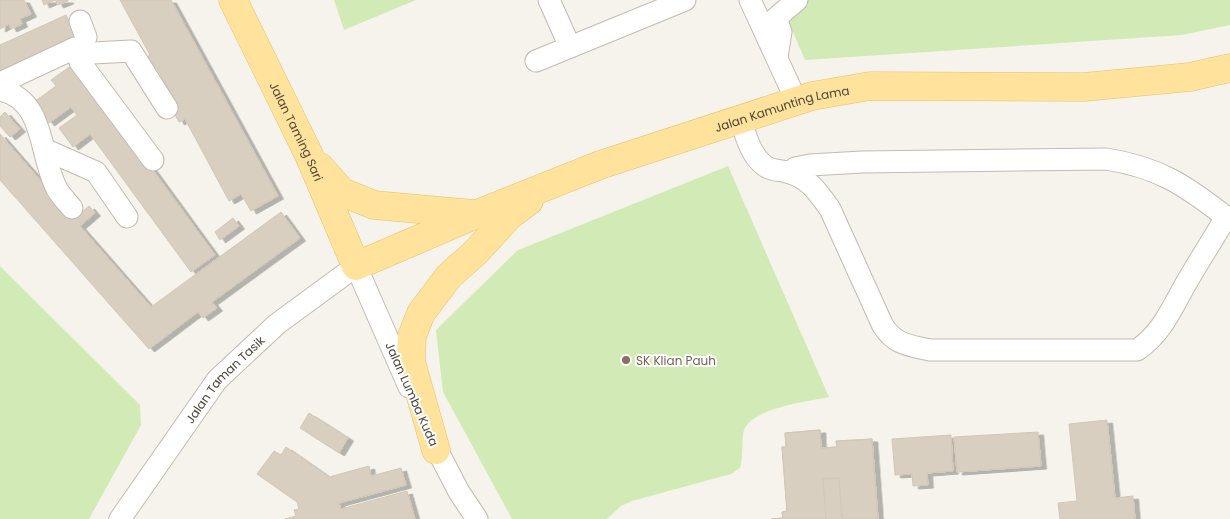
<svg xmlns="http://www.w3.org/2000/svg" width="1230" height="519" viewBox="0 0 1230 519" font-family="Poppins,sans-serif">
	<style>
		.green { fill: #d2eab5 }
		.building { fill: #d8cfc1; stroke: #d3c7b4; filter: url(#shadow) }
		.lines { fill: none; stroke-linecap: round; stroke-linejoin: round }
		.minor-casing { stroke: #c2bbae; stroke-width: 23 }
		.major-casing { stroke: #e6c16a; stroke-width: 29 }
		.minor { stroke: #fff; stroke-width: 21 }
		.major { stroke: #ffe39c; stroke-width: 28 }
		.education-dot { fill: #8d6e63; stroke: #fff; stroke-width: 2 }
		.labels { text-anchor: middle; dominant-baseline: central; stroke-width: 4; stroke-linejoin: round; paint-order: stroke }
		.street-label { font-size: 12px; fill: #4b4439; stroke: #fff }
		.education-label { font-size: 12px; fill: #785e54; stroke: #fff; text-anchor: start }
	</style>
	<defs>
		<filter id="shadow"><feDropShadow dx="5.5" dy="3" stdDeviation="0" flood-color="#0004"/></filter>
	</defs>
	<rect width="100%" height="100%" fill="#f6f3ec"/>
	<path class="green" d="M334 0H416L344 30Z
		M779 0H1230V25L1182 35 805 60Z
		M728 166 829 397C807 402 754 407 744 430 741 438 744 456 740 468L731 474 632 501 621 506 607 519H512L443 392 436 330 518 250Z
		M0 266 140 405 141 425 89 519H0Z"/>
	<path class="building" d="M0 0H24L31 14 20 19 22 24 11 29 9 24 0 29Z
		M42 0H55L44 5Z
		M55 0H68V1L58 5Z
		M120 0H171L278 196 251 211 241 194 229 201 185 119 179 122 164 95 170 92 156 67 153 68 147 57 150 55Z
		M66 15 76 36 0 71V45Z
		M75 63 215 255 191 272 90 134 73 147 59 128 77 115 71 107 49 123 34 102 56 86 51 80Z
		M5 112 20 129 10 137 0 126V117Z
		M0 134 74 219 89 206 95 213 80 226 151 307 281 212 300 238 212 302 217 308 203 318 198 312 149 349 0 180Z
		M233 218 239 226 220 240 215 232Z
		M309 413 348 438 339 453 300 428Z
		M1107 420 1115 498 1133 496 1135 519H1060L1058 503 1077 501 1069 424Z
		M820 430 821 448 837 447 836 441 872 439 878 519H842L839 478 823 479 826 519H771L783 518 782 512 787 511 782 447H786L785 433Z
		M820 430 821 448 837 447 836 441 872 439 878 519H771L783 518 782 512 787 511 782 447H786L785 433Z
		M1038 432 1041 466 957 472 954 437Z
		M951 435 953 471 927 473 928 485 913 486 912 474 895 475 892 439Z
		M286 447 329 477 369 466 371 476 401 468 406 485 339 503 341 509 407 491 415 519H285L296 516 294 510 299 509 297 502 257 474 274 451 281 455Z"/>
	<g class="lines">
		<g class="minor-casing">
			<g id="minor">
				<path d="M549 0 570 47"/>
				<path d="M750 0 796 100"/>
				<path d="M80 21 86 37 82 50 80 62 153 160"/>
				<path d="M777 57 781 32 776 18 797 0"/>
				<path d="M536 61 685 0"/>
				<path d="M0 83 75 48 93 53 131 51 167 108"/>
				<path d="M0 90C46 99 39 157 57 189 61 196 67 202 72 208"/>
				<path d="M740 119C746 135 750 155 765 166 772 171 779 170 787 172 808 177 818 192 830 209L883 326C896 345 908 345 930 350H1137C1163 333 1173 305 1188 280 1200 259 1214 238 1226 217L1230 219"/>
				<path d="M44 149 96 172 127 217"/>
				<path d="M791 173 795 168 810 165 862 162 1106 159C1158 167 1185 185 1226 217"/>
				<path d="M430 436 459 492 477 519"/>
				<path id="s1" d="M120 519 217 380 277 324 356 266 409 387"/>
			</g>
		</g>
		<g class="major-casing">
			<g id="major">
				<path id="s2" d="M233 0 309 155 356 266 477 214 600 165 812 96 870 86 1084 87 1190 77 1230 68"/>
				<path d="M320 167 342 192 374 205 473 214"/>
				<path d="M436 450 411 362 412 336 421 313 449 276 475 253 510 215 529 201"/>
			</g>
		</g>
		<use href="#minor" class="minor"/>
		<use href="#major" class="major"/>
	</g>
	<circle class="education-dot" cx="626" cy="360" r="5"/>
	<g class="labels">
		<g class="street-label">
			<text stroke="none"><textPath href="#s2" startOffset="748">Jalan Kamunting Lama</textPath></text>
			<text stroke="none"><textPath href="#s2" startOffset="146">Jalan Taming Sari</textPath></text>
			<text stroke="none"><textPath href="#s1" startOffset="175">Jalan Taman Tasik</textPath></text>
			<text transform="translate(412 394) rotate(66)">Jalan Lumba Kuda</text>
		</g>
		<g class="education-label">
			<text x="636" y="360">SK Klian Pauh</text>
		</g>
	</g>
</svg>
